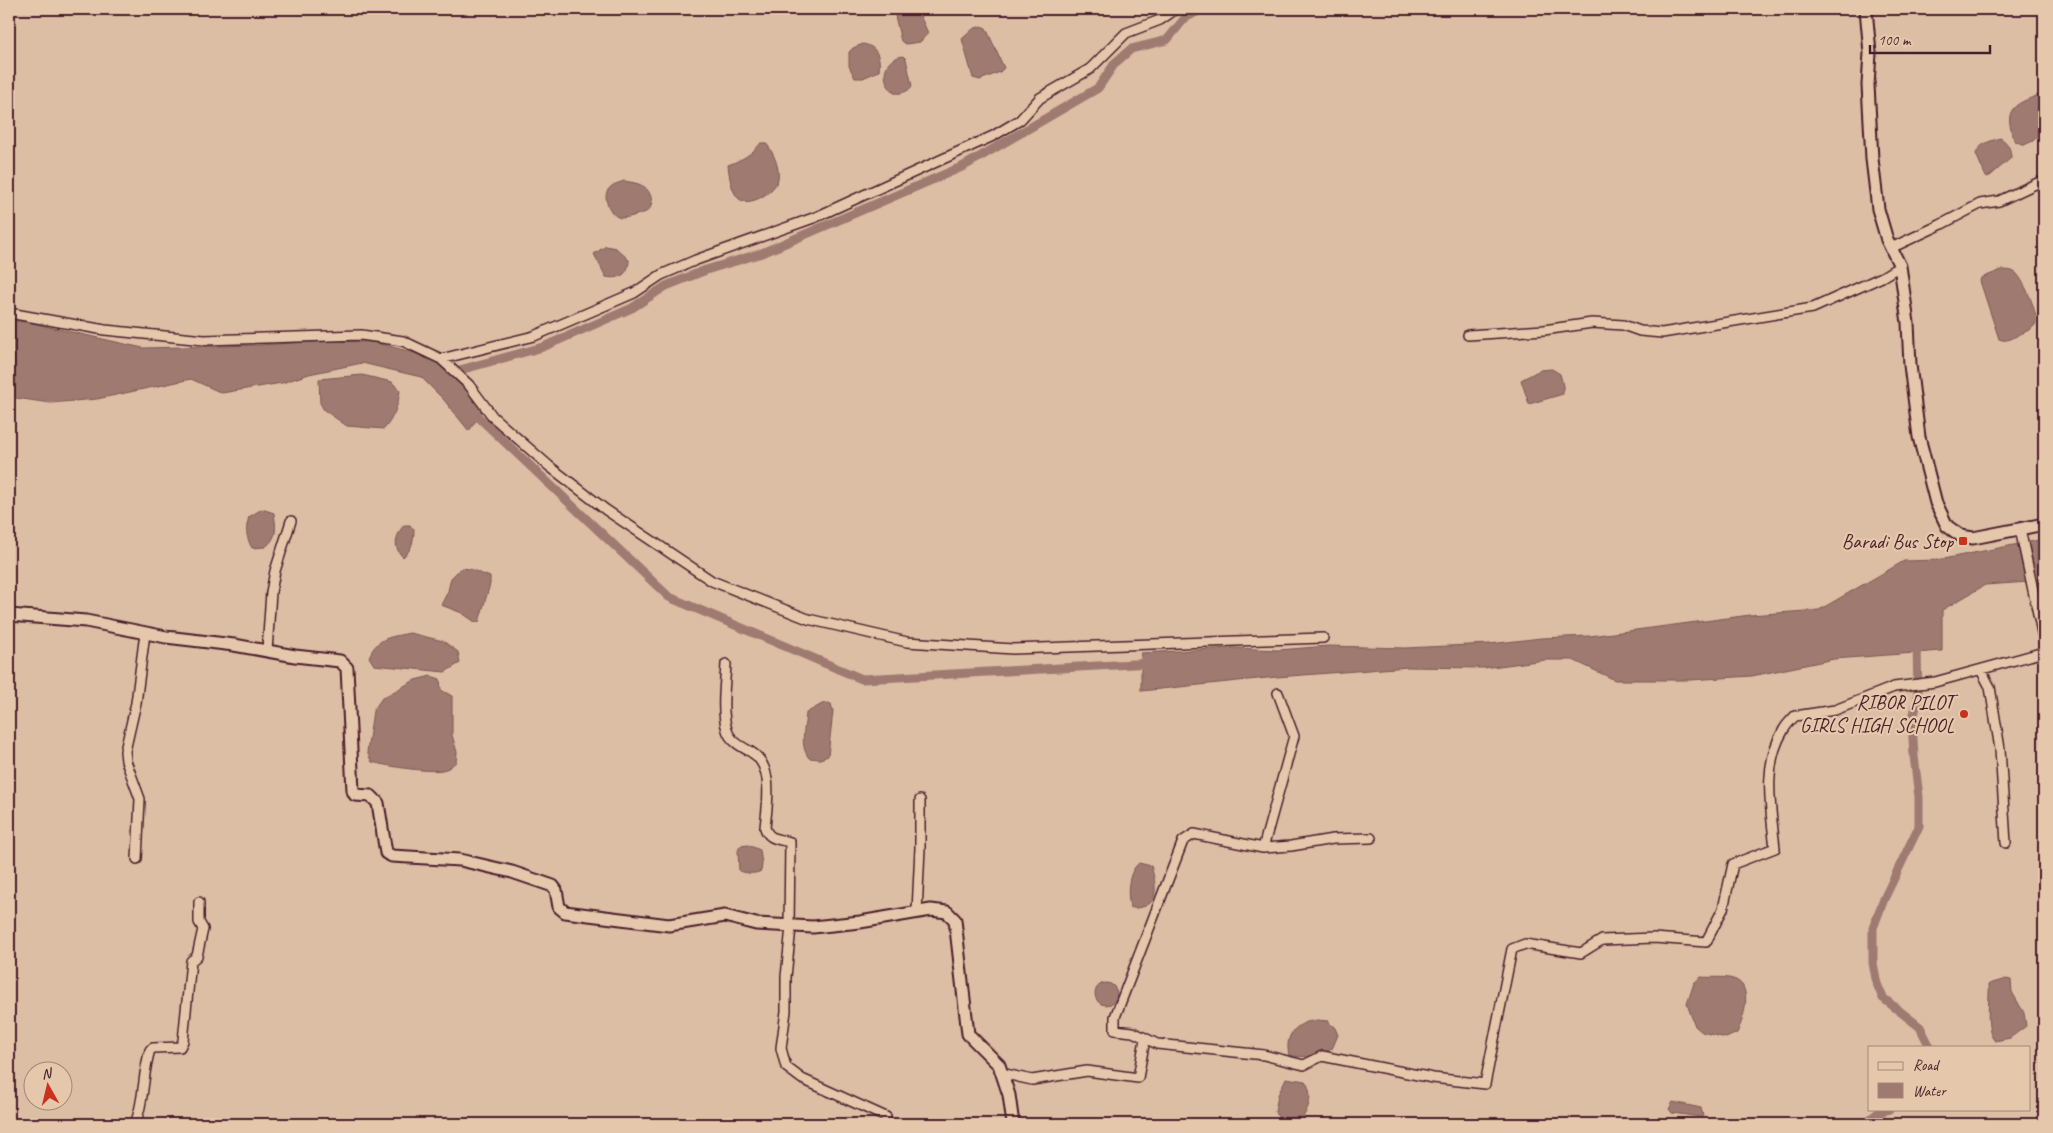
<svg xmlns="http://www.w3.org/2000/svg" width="2053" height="1133" viewBox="0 0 2053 1133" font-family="Caveat,sans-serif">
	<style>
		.water { fill: #9e7a70; stroke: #7c5654 }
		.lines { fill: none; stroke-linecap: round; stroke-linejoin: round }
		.canal { stroke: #9e7a70; stroke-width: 9 }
		.street-casing { stroke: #4a1f2b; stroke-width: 12 }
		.secondary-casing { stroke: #4a1f2b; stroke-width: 15 }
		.street { stroke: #e5c8ac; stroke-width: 9 }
		.secondary { stroke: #e5c8ac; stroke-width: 11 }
		.poi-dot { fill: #c8321e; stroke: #e5c8ac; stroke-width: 2 }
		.labels { text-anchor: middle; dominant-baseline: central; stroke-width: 4.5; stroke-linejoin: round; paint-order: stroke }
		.poi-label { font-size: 20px; fill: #4a1f2b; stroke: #e5c8ac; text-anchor: end }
	</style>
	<rect width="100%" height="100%" fill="#dcbea4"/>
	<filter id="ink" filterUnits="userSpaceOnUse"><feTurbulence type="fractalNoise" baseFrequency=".02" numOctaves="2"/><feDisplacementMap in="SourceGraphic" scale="10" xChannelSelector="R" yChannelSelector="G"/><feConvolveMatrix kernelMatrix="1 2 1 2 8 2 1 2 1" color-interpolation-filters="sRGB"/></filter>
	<g filter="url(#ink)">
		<path class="water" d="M905 9H917L928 33 920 42 906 44 901 41 895 16Z
			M981 26 986 28 1004 68 1000 72 980 80 973 78 962 39 973 29Z
			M863 44C877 46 881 58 879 71L863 78H855L849 66V52L853 48Z
			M903 56 906 59 912 86C908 92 901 94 894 93 880 80 882 59 903 56Z
			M2042 94 2044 95V130L2033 141 2024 145 2015 141C2002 109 2013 104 2042 94Z
			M2000 138C2008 142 2011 149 2011 158L1990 176 1986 177 1976 154C1979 144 1990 141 2000 138Z
			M761 143H766C773 152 780 167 778 179 776 191 749 209 738 198 731 190 729 175 728 165 742 160 752 154 761 143Z
			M624 181C630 182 638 183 643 186 653 192 656 210 643 213 636 215 628 218 621 218 611 217 602 198 608 190 611 185 618 183 624 181Z
			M606 246 616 248 629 260C629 274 620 280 606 277L594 254Z
			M2002 270C2007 270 2013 270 2017 274 2024 281 2040 316 2035 325 2031 330 2023 333 2018 335 2012 339 2006 342 1999 339L1980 281 1981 278Z
			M9 320 27 322 143 348 260 345 324 341 372 342 408 351 440 362 464 382 483 410 469 431 444 400 421 377 362 363 309 374 282 383 222 393 191 379 97 399 50 403 9 397Z
			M1552 369 1560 374 1563 385V394L1529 404 1521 380 1540 370Z
			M362 375 392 382 400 391C398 405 394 418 384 429L347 426 324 410 320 403 319 379Z
			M262 509 274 513C276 527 278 538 265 547L252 548C246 537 245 529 249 517Z
			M404 525H410L414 529C414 540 412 550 403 557 392 547 396 535 404 525Z
			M2044 539V581L1985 585 1942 610V651L1834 659 1752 676 1690 680H1615L1573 660H1545L1484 668 1408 667 1277 677 1141 691V653L1233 648 1278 650 1328 646 1405 648 1490 644 1541 638 1590 636 1750 615 1819 610 1904 561 1938 560Z
			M461 568 470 569 490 577V584L479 622H475L462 613 441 605 448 591 451 578Z
			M410 633 443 641 458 652 460 663 445 672 374 665 369 657C377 637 391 637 410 633Z
			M431 676 440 679 441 690 452 696V735L457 752 456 762C453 764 450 768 446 769 434 774 386 766 372 762L367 752 373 711 382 698 415 680Z
			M828 703 831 704 833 711 828 756 820 759 809 758C799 745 805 729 806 713L822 704Z
			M748 845 760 850 762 865 761 871C753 875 747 873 739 871L738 851 740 846Z
			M1139 863 1151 866C1155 879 1161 903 1142 907 1137 908 1134 909 1130 907 1127 894 1127 873 1139 863Z
			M1701 977C1711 978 1724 976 1733 979 1755 985 1743 1020 1737 1033L1726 1038 1702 1032 1695 1026 1687 1004 1694 983Z
			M2006 979 2011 980 2012 992 2024 1013 2026 1026 2010 1038 1995 1041C1984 1030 1990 1000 1989 984Z
			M1095 994a11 11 0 1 1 22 0a11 11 0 1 1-22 0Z
			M1317 1020 1328 1021 1335 1028 1338 1035 1332 1049C1318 1055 1304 1059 1289 1055 1284 1034 1297 1022 1317 1020Z
			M1286 1078 1305 1081C1313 1092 1310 1106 1303 1117L1279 1118 1275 1112 1278 1095Z
			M1673 1102 1701 1108 1703 1116 1701 1117 1672 1113 1669 1109Z"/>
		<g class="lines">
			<path class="canal" d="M449 373 543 347 632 308 666 286 706 270 762 253 964 166 1098 88 1115 63 1131 49 1167 40 1185 18 1202 9
				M470 409 669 597 862 679 1152 663
				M1917 643 1918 700 1912 721 1914 756 1919 797V826L1884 899 1873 928V963L1877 984 1883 998 1920 1027 1930 1047
				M1864 1124 1878 1113 1889 1109"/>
			<g class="street-casing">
				<path id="street" d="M1891 248 1940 225 1980 204 1999 201 2044 180
					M9 313 105 330 204 340 361 335 403 341 441 359 534 336 634 293 661 275 696 260 816 217 993 136 1020 120 1040 98 1090 69 1126 33 1160 20 1176 9
					M1468 335 1544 330 1592 323 1623 325 1640 331 1662 333 1813 308 1882 277 1900 266
					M441 359 469 385 493 417 549 466 606 510 712 581 808 619 907 642 1013 649 1323 638
					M2020 529 2044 642
					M267 651 271 592 275 571 291 521
					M726 664C725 685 721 710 727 730 730 741 742 747 751 752 775 766 767 805 765 828 769 840 779 839 790 842L789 927
					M1981 670 1990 687 2000 749 2006 843
					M1278 693 1294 736 1263 848 1194 834 1183 841 1115 1017V1030L1133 1032 1157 1044 1264 1055 1304 1065 1322 1056 1433 1078 1485 1084 1512 949 1525 944 1581 953 1602 940 1654 938 1706 942 1723 909 1733 864 1775 848C1771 810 1762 765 1783 731 1786 725 1791 720 1795 716L1835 710 1894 687 1935 682 2044 652
					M1263 848 1291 846 1333 839 1371 838
					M137 859 140 799 126 761 125 751 136 703 145 633
					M917 912 920 848V800
					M791 927 786 977V1011L781 1048 786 1067 802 1079 886 1117V1124
					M1001 1073 1032 1080 1087 1071 1138 1078 1145 1039
					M135 1124C145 1100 142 1075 150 1050L153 1048 180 1047 183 1041 191 961 197 956 203 929 199 922V902"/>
			</g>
			<g class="secondary-casing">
				<path id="secondary" d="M1866 9 1870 53 1868 85 1872 159 1878 209 1887 240 1900 266 1908 323 1910 365 1919 437 1936 503 1947 526 1961 536 1973 538 2044 524
					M9 615 86 621 166 637 234 645 295 656 340 661 347 668 353 791 355 795 371 796 378 803 386 853 392 856 460 860 512 872 553 886 556 890 559 907 565 912 669 925 725 916 756 924 813 927 860 922 931 910 947 912 955 920 968 1034 999 1065 1009 1095 1013 1124"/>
			</g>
			<use href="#street" class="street"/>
			<use href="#secondary" class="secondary"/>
		</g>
	</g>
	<g class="poi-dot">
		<rect x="1958" y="536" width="10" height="10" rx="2.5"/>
		<circle cx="1964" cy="714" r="5"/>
	</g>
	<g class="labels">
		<g class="poi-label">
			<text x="1953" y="541">Baradi Bus Stop</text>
			<text x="1954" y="702">RIBOR PILOT<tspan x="1954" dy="23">GIRLS HIGH SCHOOL</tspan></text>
		</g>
	</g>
	<rect width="2053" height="1133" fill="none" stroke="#e5c8ac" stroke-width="30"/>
	<rect x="15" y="15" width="2023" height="1103" fill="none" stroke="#4a1f2b" stroke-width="2" filter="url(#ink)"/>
	<rect x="1868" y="1046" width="162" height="65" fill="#e5c8ac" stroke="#a78478"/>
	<rect x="1878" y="1062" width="25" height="8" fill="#e5c8ac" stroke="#a78478"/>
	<text x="1913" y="1070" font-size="15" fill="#4a1f2b">Road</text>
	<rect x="1878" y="1083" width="25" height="15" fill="#9e7a70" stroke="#a78478"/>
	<text x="1913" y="1096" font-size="15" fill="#4a1f2b">Water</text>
	<g transform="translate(48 1086) rotate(352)"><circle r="24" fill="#e5c8ac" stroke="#a78478"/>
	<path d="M0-4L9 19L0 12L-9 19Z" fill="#c8321e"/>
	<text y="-8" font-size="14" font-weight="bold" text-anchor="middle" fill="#4a1f2b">N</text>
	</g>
	<path d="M1870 45v8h120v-8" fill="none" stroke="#4a1f2b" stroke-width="2.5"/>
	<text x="1878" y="45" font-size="15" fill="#4a1f2b" stroke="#e5c8ac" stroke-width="4" paint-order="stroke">100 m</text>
</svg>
